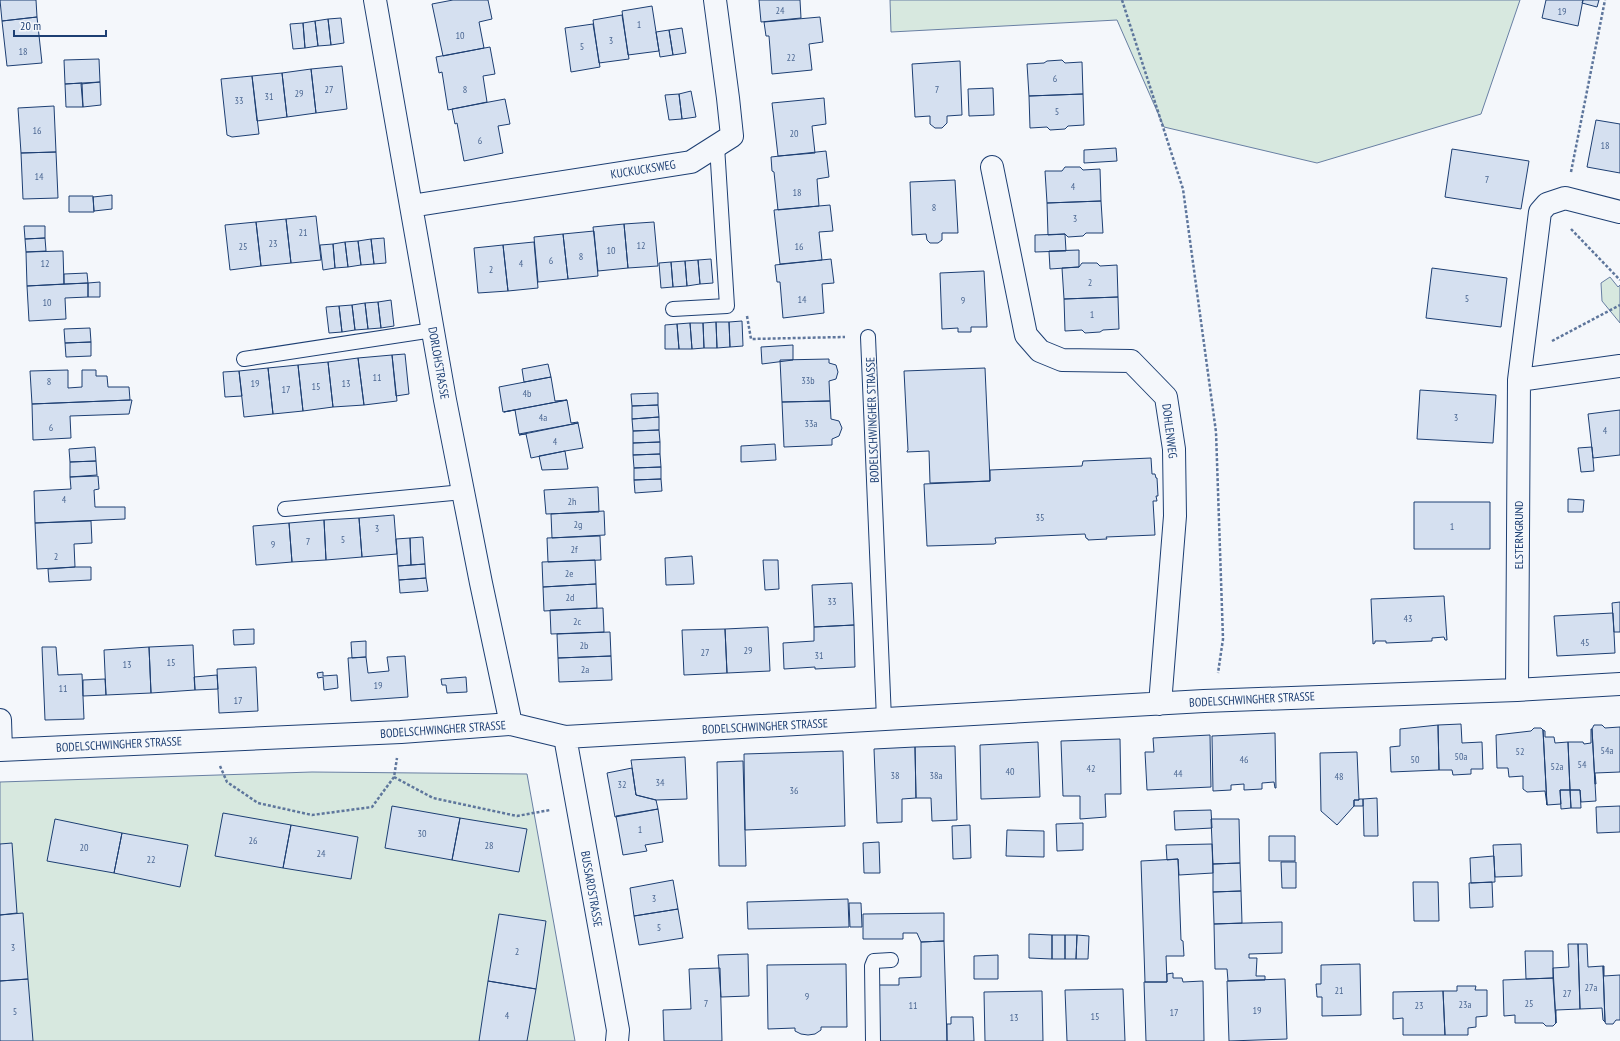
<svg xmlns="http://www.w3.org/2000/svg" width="1620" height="1041" viewBox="0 0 1620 1041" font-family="'PT Sans Narrow',sans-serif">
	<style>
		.green { fill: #d7e8df; stroke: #687fa3 }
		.building { fill: #d5e0f0; stroke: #1d3f73 }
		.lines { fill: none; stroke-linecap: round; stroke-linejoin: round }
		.lane-casing { stroke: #1d3f73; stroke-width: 16 }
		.street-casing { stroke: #1d3f73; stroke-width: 24 }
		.path { stroke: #5e769c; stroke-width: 2.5; stroke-dasharray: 3 2; stroke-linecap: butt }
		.lane { stroke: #f4f7fb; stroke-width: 14 }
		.street { stroke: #f4f7fb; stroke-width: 22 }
		.labels { text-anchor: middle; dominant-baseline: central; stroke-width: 3; stroke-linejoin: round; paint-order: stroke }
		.number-label { font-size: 10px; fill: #4b6792 }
		.street-label { font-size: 12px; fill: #1d3f73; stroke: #f4f7fb }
	</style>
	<rect width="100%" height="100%" fill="#f4f7fb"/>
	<path class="green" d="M890 0H1520L1481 114 1317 163 1164 127 1117 20 891 32Z
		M1610 277 1618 287 1620 285V323L1602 301 1601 283Z
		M312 772 527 774 575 1041H0V782Z"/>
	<path class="building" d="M0 0H36L37 17 2 21Z
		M453 0H488L492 19 479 22 484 48 443 56 432 4Z
		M759 0H800L801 18 761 22Z
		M1546 0H1583L1578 26 1542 18Z
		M1583 0H1599L1597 7 1582 3Z
		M652 6 659 51 628 55 622 11Z
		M622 15 629 59 599 63 593 20Z
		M37 17 42 63 7 66 2 21Z
		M820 17 823 42 809 44 812 70 772 74 769 36H766L764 22Z
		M341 18 344 43 331 45 328 19Z
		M328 19 331 45 318 46 315 21Z
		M315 21 318 46 305 48 303 23Z
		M303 23 305 48 293 49 290 24Z
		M593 24 600 67 571 72 565 28Z
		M682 28 686 53 673 55 669 30Z
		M669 30 673 55 660 57 656 32Z
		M490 47 495 74 483 76 487 102 448 110 442 72 439 73 436 57Z
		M99 59 100 82 65 84 64 60Z
		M1062 60 1065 63 1082 62 1083 94 1029 96 1027 64 1044 63 1047 61Z
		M960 61 962 115 947 116V123L942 128H935L930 124V116L915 117 912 64Z
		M342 66 347 109 316 113 311 69Z
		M311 69 316 113 287 117 282 73Z
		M282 73 287 117 257 121 252 76Z
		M252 76 259 134 232 137 227 135 221 79Z
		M100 82 101 105 83 107 81 84Z
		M82 83 83 107H66L65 84Z
		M993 88 994 115 969 116 968 89Z
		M691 91 696 117 682 119 679 94Z
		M679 94 682 119 669 120 665 95Z
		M1083 94 1084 125 1068 126 1065 129 1050 130 1047 127 1030 128 1029 96Z
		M824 98 826 124 812 126 815 153 778 156 772 103Z
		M505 99 510 124 498 126 503 153 464 161 457 123 455 124 452 109Z
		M54 106 56 152 21 153 18 108Z
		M1596 120 1620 124V173L1587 167Z
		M1116 148 1117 161 1084 163V150Z
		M1452 149 1529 161 1521 209 1445 197Z
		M826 151 829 177 817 179 819 206 778 210 774 172 772 171 771 157Z
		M56 152 58 198 23 199 21 153Z
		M1065 167H1080L1083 170 1100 169 1101 201 1047 203 1045 171H1062Z
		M955 180 958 233H942V240L938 243H930L927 240 926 234 912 235 910 182Z
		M112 195V209L94 211 93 197Z
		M69 196H93L94 212H69Z
		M1101 201 1103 233H1086L1083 236 1068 237 1065 234 1048 235 1047 203Z
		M830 205 833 231 819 232 822 260 780 264 774 210Z
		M316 216 321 260 291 263 286 219Z
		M286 219 291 263 261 266 256 222Z
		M256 222 261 266 230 270 225 225Z
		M654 222 658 266 628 268 624 224Z
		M624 224 628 268 598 271 593 227Z
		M24 226H45V238L25 239Z
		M594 231 598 276 568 279 563 234Z
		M563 234 568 279 538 282 534 237Z
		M1065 234 1066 251 1035 252V235Z
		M45 238 46 251 26 252 25 239Z
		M384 238 386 263 374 264 371 239Z
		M371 239 374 264 361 265 358 241Z
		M358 241 361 265 348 267 345 242Z
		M345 242 348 267 335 268 333 244Z
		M534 242 538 288 508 291 503 245Z
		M333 244 335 268 323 270 320 245Z
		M503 245 508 291 478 293 474 248Z
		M1079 250V267L1050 269 1049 251Z
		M63 251 64 284 27 286 26 252Z
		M711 259 713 283 700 284 698 260Z
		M831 259 834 283 822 284 824 313 783 318 780 282H777L775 265Z
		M698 260 700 284 687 286 685 261Z
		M685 261 687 286 673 287 671 262Z
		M671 262 673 287 661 288 659 263Z
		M1082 263H1097L1100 266 1117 265 1118 297 1064 299 1062 268 1079 267Z
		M1432 268 1507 278 1501 327 1426 318Z
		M984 271 987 327H971V332H958V328L942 329 940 273Z
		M87 273 88 283 64 284V274Z
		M100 282V297H88V283Z
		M88 283V297L65 298 66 319 29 321 27 286Z
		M1118 297 1119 329 1103 330 1100 332 1085 333 1082 330 1065 331 1064 299Z
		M391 300 394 326 381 328 378 302Z
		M378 302 381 328 368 329 365 303Z
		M365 303 368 329 355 330 352 305Z
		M352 305 355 330 342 332 339 306Z
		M339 306 342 332 329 333 326 307Z
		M742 321 743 346 730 347 729 322Z
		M716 322 717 348H704L703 323Z
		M716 322H729L730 347 717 348Z
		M690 323 692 349H679L677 324Z
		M690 323H703L704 348 692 349Z
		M677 324 679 349H665V325Z
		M90 328 91 342 65 343 64 329Z
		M91 342V356L66 357 65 343Z
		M793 345V360L762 364 761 347Z
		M405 354 409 394 396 396 392 355Z
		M392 355 397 401 364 405 358 358Z
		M358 358 364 405 333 407 328 362Z
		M829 359V363L836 365 838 372 836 379 829 381 830 401 782 402 780 360Z
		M328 362 333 407 303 411 298 365Z
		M548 364 551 377 524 382 522 369Z
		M298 365 303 411 273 414 268 368Z
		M268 368 273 414 244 417 239 371Z
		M985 368 990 481 930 483 929 451 907 452V451L908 450 904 371Z
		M68 370V388L82 387V370H96V376H107L108 387H129L130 400 32 404 30 371Z
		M239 371 242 396 225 397 223 372Z
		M551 377 555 401 567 400 503 412 499 387Z
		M1420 390 1496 395 1493 443 1417 439Z
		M658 393V405L632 406 631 394Z
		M130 400H132L129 414 70 416 71 438 33 440 32 404Z
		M567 400 571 423 578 422V423L519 434 515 410 504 412Z
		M830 401 831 419 839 421 842 428 839 436 832 439V445L784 447 782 402Z
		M658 405 659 417 632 419V406Z
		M1620 410V455L1593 458 1588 414Z
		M659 417V430L633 431 632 419Z
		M578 423 583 448 565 451 531 458 526 434 519 435Z
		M659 430 660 442 633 443V431Z
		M660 442V454L633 455V443Z
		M775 444 776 460 741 462V446Z
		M95 447 96 461 70 462 69 449Z
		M1592 447 1594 471 1581 472 1578 448Z
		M565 451 568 469 542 470 539 456Z
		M660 454 661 467 634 468 633 455Z
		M1151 458 1152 474H1155L1156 478H1157L1158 496H1156L1157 501H1153L1155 535 1106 537 1107 539 1088 540V539L1086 538 1085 534 995 538 996 543 994 544 927 546 924 484 990 481V470L1082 466 1083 461Z
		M96 461 97 475 70 477V462Z
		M661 467V479L634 480V468Z
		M98 476 99 489 94 490 95 507H125V519L35 523 34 491 71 489 70 477Z
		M661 479 662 491 635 493 634 480Z
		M598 487 599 512 546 514 544 490Z
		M1568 499 1584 500 1583 512H1568Z
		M1414 502H1490V549H1414Z
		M604 511 605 535 552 538 551 514Z
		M394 515 397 554 362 557 359 518Z
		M359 518 362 557 326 560 324 520Z
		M324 520 326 560 292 562 289 523Z
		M91 521 92 543 74 544 75 567 37 569 35 523Z
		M289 523 292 562 256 565 253 526Z
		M600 536 601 560 548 562 547 538Z
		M423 537 425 564 411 565 410 538Z
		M410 538 411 565 398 566 396 539Z
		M692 556 694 584 666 585 665 558Z
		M595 560 596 584 543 587 542 562Z
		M763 560H778L779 589 765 590Z
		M425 564 426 578 399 580 398 566Z
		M75 567H91V580L49 582 48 569Z
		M426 578 428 591 400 593 399 580Z
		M852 583 854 625 814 627 812 585Z
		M596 584 597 608 544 611 543 587Z
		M1444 596 1447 640H1445L1444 637 1432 638V641L1386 643V641H1375V643L1373 644 1371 599Z
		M1620 602V632H1614L1612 603Z
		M603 608 604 632 551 634 550 610Z
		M1613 613 1615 653 1557 656 1554 616Z
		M854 625 855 667 815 669V667L784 669 783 643 814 641V627Z
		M768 627 770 671 727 673 725 629Z
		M254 629V644L234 645 233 630Z
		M725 629 727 673 684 675 682 630Z
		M610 632 611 656 558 658 557 634Z
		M366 641V657L352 658 351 642Z
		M193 645 195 690 151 693 149 647Z
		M42 647H56L58 675 82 674 84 719 45 720Z
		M149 647 151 693 106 695 104 650Z
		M405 656 408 697 351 701 348 658 366 657 368 673 389 671 387 657Z
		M611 656 612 680 559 682 558 658Z
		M256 667 258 711 219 713 217 669Z
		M323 672V676L337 675 338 688 324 690 323 677 318 678 317 673Z
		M217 675 218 689 195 690 194 677Z
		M466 677 467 692 447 693 446 685H442L441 679Z
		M105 679 106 695 83 696V680Z
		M1461 724 1462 743 1482 742 1483 769H1471V774L1453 775 1452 770H1439L1438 725Z
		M1438 725 1439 770 1391 772 1390 747 1400 746V729Z
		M1594 725H1602L1605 728 1620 727V772L1595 773 1596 784H1595L1592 729Z
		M1534 728H1541L1543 730 1547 805 1545 791 1527 792 1523 789V776L1509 777 1508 768H1497L1496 735 1531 731Z
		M1591 729H1592L1596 801 1581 802 1580 790H1570L1568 742H1583L1584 744 1591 743Z
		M1543 730 1545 731V737H1554L1555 743 1568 742 1570 790H1560L1561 804 1547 805Z
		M1275 733 1276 788H1275L1274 782 1262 783V789L1244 790V784L1231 785V790L1213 791 1212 736Z
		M1210 735 1211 787 1147 790 1145 752H1154L1153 738Z
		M1120 739 1121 794H1105L1106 817 1080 819V796H1063L1061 741Z
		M1038 742 1040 797 981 799 980 745Z
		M955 746 957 820 932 821 931 798H916L915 747Z
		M915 747 916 798 902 799V822L877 823 874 749Z
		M843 751 845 826 745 830 744 754Z
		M1357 752 1359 800H1354V806L1337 825 1321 811 1320 753Z
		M685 757 687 799 656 800 636 795 631 760Z
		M743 761 746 866H719L717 762Z
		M632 768 636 795 656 800 658 809 615 817 607 773Z
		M1560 790H1570L1571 808 1561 809Z
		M1570 790H1580L1581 808H1571Z
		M1377 798 1378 836H1364L1363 799Z
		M1359 799H1363V806H1354V800H1359Z
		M392 806 460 818 452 860 385 848Z
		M1620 806V832L1597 833 1596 807Z
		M658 809 663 842 645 845 647 851 623 855 616 816Z
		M1211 810 1212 828 1175 830 1174 811Z
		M223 813 291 825 283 868 215 856Z
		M460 818 527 829 519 872 452 860Z
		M55 819 122 833 114 873 47 861Z
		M1211 819H1239L1240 863 1213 864Z
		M1083 823V850L1057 851 1056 824Z
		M291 825 358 837 351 879 283 868Z
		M970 825 971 858 953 859 952 826Z
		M1007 830 1044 831V857L1006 856Z
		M122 833 188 845 180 887 114 873Z
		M1269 836H1295V861H1269Z
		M879 842 880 873H864L863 843Z
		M12 843 17 913 0 915V844Z
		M1212 844 1213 873 1179 875 1178 859 1167 860 1166 845Z
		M1521 844 1522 876 1495 877 1493 845Z
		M1494 856 1495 882 1471 883 1470 858Z
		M1178 859 1181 940 1183 941 1184 956H1166L1167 982H1145L1141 861Z
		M1281 862H1296V888H1282Z
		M1240 863 1241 891 1213 892V864Z
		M673 880 678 909 634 916 630 888Z
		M1413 882H1438L1439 921H1414Z
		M1492 882 1493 907 1470 908 1469 883Z
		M1241 891 1242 923 1214 924 1213 892Z
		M848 899 849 927 748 929 747 902Z
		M849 903H861L862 927H850Z
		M678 909 683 938 639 945 634 916Z
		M23 913 28 979 0 981V915Z
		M944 913V941L921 942 917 933H903V939H863V914Z
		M499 914 546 921 536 989 488 981Z
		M1282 922V953L1249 954V958H1257L1256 976H1265V980L1228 981 1227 969H1215L1214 924Z
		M1029 934 1052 935V959L1029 958Z
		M1052 935H1065V959H1052Z
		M1065 935H1077L1076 959H1065Z
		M1077 935 1089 936 1088 959H1076Z
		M944 941 947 1041H880L879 985H899V978L921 977V942Z
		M1568 944H1578L1580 1009 1556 1010V1023L1553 968 1569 967Z
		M1578 944H1587L1588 967 1603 966 1605 1022 1603 1020 1602 1008 1580 1009Z
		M1525 951H1553V978L1526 979Z
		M748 954 749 996 721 997 718 955Z
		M998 955V979H974V956Z
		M846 964 847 1027H821V1030L815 1034 808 1035 801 1034 795 1031V1028L768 1029 767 965Z
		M1360 964 1361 1015 1322 1016V997H1317L1316 984H1321V965Z
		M1603 966H1604V976L1620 975V1020H1616L1613 1024H1606L1605 1022Z
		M720 968 722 1041H664L663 1010 691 1009 689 969Z
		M1173 973V978H1182L1183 982 1203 981 1204 1041H1146L1144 982H1167V974Z
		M1553 978 1556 1023 1553 1026H1546L1543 1023H1515V1015L1504 1016 1503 980Z
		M28 979 33 1041H0V981Z
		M1285 979 1287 1039 1229 1041 1227 981Z
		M488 981 536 989 527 1041H479Z
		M1457 986H1476L1475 990H1487V1016L1476 1017V1027L1468 1028V1035H1445L1443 991H1457Z
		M1123 989 1125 1041H1067L1065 990Z
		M1042 991 1043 1041H985L984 992Z
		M1443 991 1445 1035H1403V1018L1393 1019V992Z
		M951 1017H973L974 1041H947V1024H951Z"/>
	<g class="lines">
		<g class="lane-casing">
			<path id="lane" d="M673 309 727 306 717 146
				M868 337 884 719
				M244 359 433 330
				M285 509 463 492
				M873 1041 872 966 874 961 891 960"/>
		</g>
		<g class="street-casing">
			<path id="street" d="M375 0 445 400 481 583 511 724
				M992 167 1026 335 1040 351 1062 360 1131 361 1166 397 1174 449 1175 516 1160 704
				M411 206 691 162 732 136 728 98 715 0
				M1519 380 1620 366
				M1517 690 1519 380 1540 212 1547 204 1565 198 1620 212
				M0 720 1 750
				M565 737 618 1030 617 1041
				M0 750 401 732 511 724 565 737 1204 701 1517 690 1620 684"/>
		</g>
		<path class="path" d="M1122 0 1183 189 1216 432 1223 639 1218 673
			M1571 172 1605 0
			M1571 229 1620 280
			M747 316 751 339 845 337
			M1552 341 1620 305
			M220 766 227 782 258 803 312 815 372 807 394 777 397 758
			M394 777 433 798 517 816 550 810"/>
		<use href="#lane" class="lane"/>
		<use href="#street" class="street"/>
	</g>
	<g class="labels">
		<g class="number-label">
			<text x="780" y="10">24</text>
			<text x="1562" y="11">19</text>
			<text x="639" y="24">1</text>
			<text x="460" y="35">10</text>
			<text x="611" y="40">3</text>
			<text x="582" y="46">5</text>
			<text x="23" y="51">18</text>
			<text x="791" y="57">22</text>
			<text x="1055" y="78">6</text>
			<text x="329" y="89">27</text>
			<text x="465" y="89">8</text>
			<text x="937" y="89">7</text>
			<text x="299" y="93">29</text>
			<text x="269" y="96">31</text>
			<text x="239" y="100">33</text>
			<text x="1057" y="111">5</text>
			<text x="37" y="130">16</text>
			<text x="794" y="133">20</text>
			<text x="480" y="140">6</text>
			<text x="1605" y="145">18</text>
			<text x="39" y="176">14</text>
			<text x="1487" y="179">7</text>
			<text x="1073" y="186">4</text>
			<text x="797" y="192">18</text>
			<text x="934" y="207">8</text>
			<text x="1075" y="218">3</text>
			<text x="303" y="232">21</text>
			<text x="273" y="243">23</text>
			<text x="641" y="245">12</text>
			<text x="243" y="246">25</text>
			<text x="799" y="246">16</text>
			<text x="611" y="250">10</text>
			<text x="581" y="256">8</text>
			<text x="551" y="260">6</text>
			<text x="45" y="263">12</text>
			<text x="521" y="263">4</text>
			<text x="491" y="269">2</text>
			<text x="1090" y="282">2</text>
			<text x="1467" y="298">5</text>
			<text x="802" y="299">14</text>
			<text x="963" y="300">9</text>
			<text x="47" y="302">10</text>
			<text x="1092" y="314">1</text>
			<text x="377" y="377">11</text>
			<text x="808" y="380">33b</text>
			<text x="49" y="381">8</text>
			<text x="255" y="383">19</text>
			<text x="346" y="383">13</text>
			<text x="316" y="386">15</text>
			<text x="286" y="389">17</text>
			<text x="527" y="393">4b</text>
			<text x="543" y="417">4a</text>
			<text x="1456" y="417">3</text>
			<text x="811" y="423">33a</text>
			<text x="51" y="427">6</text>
			<text x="1605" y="430">4</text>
			<text x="555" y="441">4</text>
			<text x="64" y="499">4</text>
			<text x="572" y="501">2h</text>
			<text x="1040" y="517">35</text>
			<text x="578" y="524">2g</text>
			<text x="1452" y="526">1</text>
			<text x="377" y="528">3</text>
			<text x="343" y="539">5</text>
			<text x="308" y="541">7</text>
			<text x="273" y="544">9</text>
			<text x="574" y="549">2f</text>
			<text x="56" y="556">2</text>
			<text x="569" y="573">2e</text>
			<text x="570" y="597">2d</text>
			<text x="832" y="601">33</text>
			<text x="1408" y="618">43</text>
			<text x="577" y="621">2c</text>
			<text x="1585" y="642">45</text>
			<text x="584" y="645">2b</text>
			<text x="748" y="650">29</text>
			<text x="705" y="652">27</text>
			<text x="819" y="655">31</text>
			<text x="171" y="662">15</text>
			<text x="127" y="664">13</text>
			<text x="585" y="669">2a</text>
			<text x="378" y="685">19</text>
			<text x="63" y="688">11</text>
			<text x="238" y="700">17</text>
			<text x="1607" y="750">54a</text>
			<text x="1520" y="751">52</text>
			<text x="1461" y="756">50a</text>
			<text x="1244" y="759">46</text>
			<text x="1415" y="759">50</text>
			<text x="1582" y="764">54</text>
			<text x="1557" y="766">52a</text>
			<text x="1091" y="768">42</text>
			<text x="1010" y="771">40</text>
			<text x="1178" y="773">44</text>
			<text x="895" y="775">38</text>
			<text x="936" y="775">38a</text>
			<text x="1339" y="776">48</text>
			<text x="660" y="782">34</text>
			<text x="622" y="784">32</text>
			<text x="794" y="790">36</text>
			<text x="640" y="829">1</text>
			<text x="422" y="833">30</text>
			<text x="253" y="840">26</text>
			<text x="489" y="845">28</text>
			<text x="84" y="847">20</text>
			<text x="321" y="853">24</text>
			<text x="151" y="859">22</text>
			<text x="654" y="898">3</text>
			<text x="659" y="927">5</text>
			<text x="13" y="947">3</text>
			<text x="517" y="951">2</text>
			<text x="1591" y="987">27a</text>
			<text x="1339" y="990">21</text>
			<text x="1567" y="993">27</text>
			<text x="807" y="996">9</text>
			<text x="706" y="1003">7</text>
			<text x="1529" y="1003">25</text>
			<text x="1465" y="1004">23a</text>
			<text x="913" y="1005">11</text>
			<text x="1419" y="1005">23</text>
			<text x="1257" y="1010">19</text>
			<text x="15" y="1011">5</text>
			<text x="1174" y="1012">17</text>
			<text x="507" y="1015">4</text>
			<text x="1095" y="1016">15</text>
			<text x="1014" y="1017">13</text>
		</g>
		<g class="street-label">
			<text transform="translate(643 169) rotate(-9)">KUCKUCKSWEG</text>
			<text transform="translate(439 363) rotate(80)">DORLOHSTRASSE</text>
			<text transform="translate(872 420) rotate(-92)">BODELSCHWINGHER STRASSE</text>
			<text transform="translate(1170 431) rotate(83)">DOHLENWEG</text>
			<text transform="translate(1518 535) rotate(-90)">ELSTERNGRUND</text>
			<text transform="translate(1252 699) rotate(-3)">BODELSCHWINGHER STRASSE</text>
			<text transform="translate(765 726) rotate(-3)">BODELSCHWINGHER STRASSE</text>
			<text transform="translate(443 729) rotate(-4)">BODELSCHWINGHER STRASSE</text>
			<text transform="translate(119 744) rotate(-3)">BODELSCHWINGHER STRASSE</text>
			<text transform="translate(592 889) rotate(80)">BUSSARDSTRASSE</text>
		</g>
	</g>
	<path d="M14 30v6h92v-6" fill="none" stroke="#1d3f73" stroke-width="2"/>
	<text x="20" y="30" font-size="12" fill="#1d3f73" stroke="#f4f7fb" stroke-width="3" paint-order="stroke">20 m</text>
</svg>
